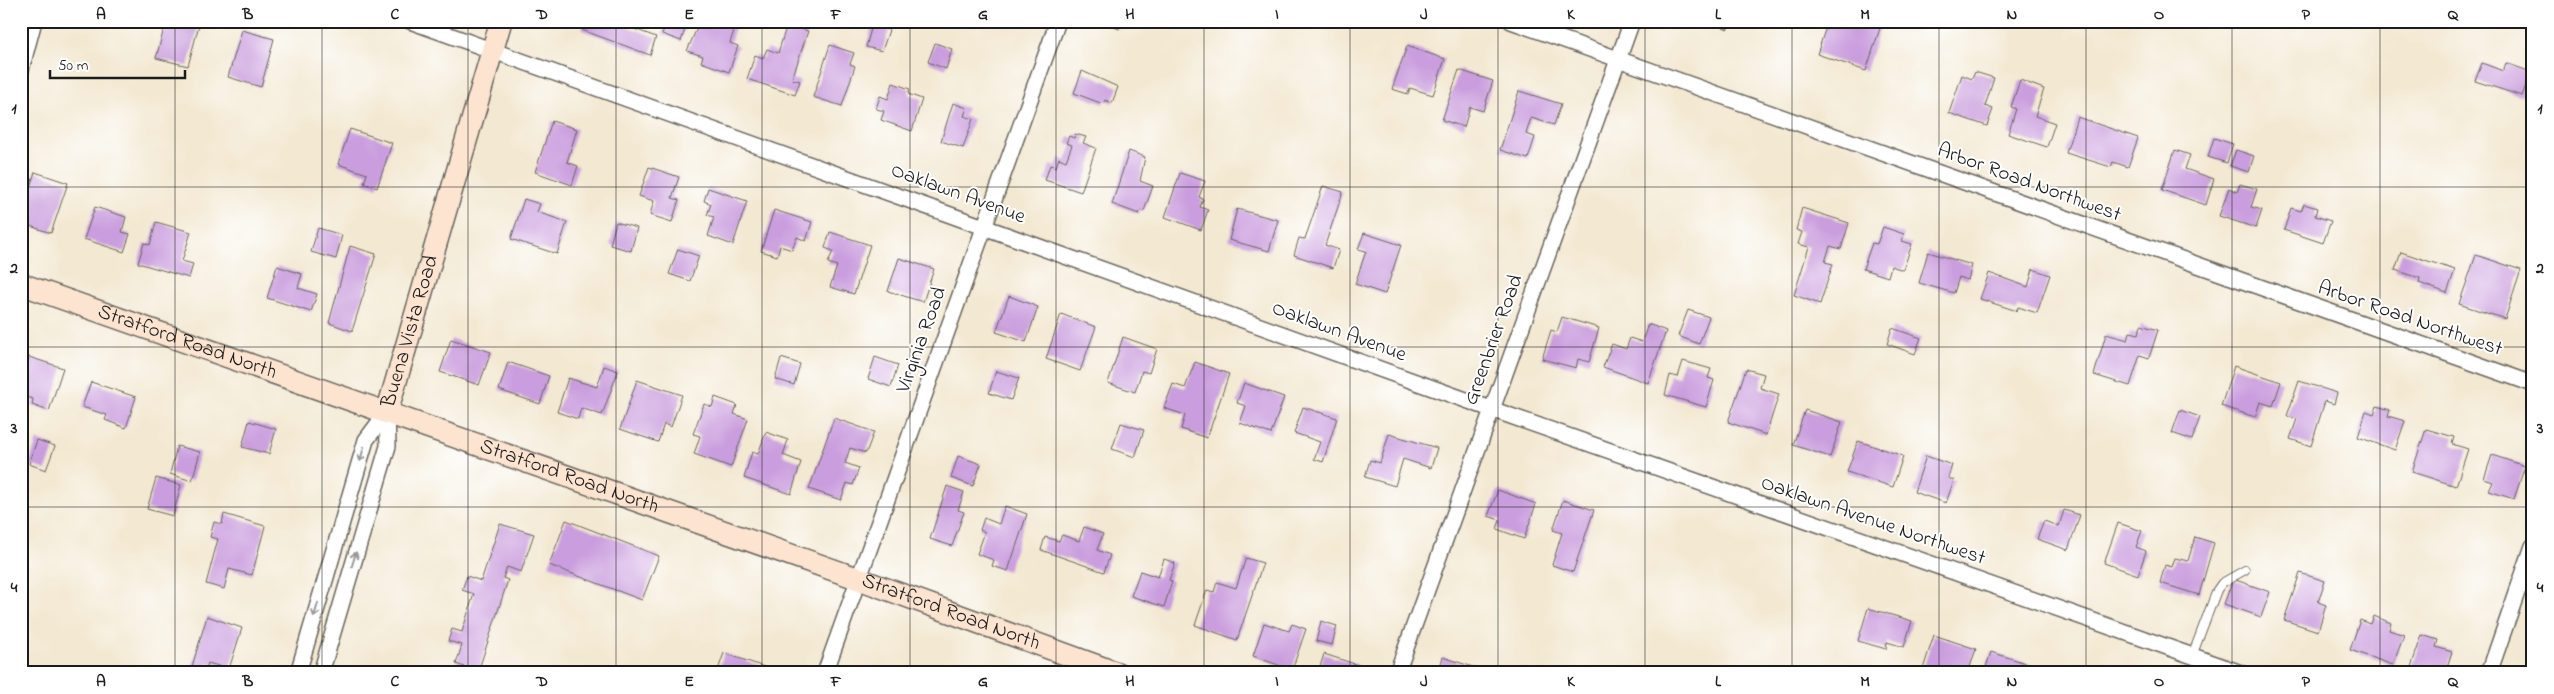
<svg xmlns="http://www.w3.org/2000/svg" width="2554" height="694" viewBox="0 0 2554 694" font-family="'Indie Flower',sans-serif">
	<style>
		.building { fill: #ca9ede }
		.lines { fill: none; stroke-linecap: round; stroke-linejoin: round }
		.lane-casing { stroke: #67635b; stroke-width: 10 }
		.street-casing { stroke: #67635b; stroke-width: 18 }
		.secondary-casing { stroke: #67635b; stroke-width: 24 }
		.lane { stroke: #fff; stroke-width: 8 }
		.street { stroke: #fff; stroke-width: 15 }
		.secondary { stroke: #fde4d1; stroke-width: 21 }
		.oneway { stroke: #999 }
		.grid { fill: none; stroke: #1c1c1c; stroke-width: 1; stroke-opacity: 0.55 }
		.labels { text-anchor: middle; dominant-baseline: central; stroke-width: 4; stroke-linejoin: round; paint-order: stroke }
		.street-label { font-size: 21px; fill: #1c1c1c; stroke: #fff }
		.neatline { fill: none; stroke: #1c1c1c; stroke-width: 2 }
		.grid-label { font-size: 16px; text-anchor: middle; font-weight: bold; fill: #1c1c1c }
	</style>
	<rect width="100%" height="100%" fill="#fff"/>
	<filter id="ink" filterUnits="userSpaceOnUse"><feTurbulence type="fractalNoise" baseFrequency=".02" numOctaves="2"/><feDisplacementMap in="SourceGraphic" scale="10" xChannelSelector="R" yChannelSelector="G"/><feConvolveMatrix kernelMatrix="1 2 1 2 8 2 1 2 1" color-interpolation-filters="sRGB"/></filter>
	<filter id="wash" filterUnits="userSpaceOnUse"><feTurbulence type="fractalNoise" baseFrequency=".0096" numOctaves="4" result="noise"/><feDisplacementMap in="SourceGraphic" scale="20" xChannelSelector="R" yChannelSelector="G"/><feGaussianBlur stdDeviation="1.12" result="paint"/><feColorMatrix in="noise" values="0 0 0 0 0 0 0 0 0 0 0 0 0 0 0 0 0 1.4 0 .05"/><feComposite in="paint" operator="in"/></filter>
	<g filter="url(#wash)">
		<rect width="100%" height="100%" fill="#f3e8d1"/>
		<g id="blocks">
			<path class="building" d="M166 21H200L188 66 156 58Z
				M585 21H622L621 24 656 37 650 55 582 30Z
				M667 21 687 23 681 41 662 34Z
				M700 21H737L730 43 738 46 729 72 701 62 703 56 687 51Z
				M1098 21H1121L1119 29Z
				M1707 21H1730L1728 29Z
				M1828 21 1849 24 1850 21 1882 22 1866 71 1817 54Z
				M787 24 808 31 792 79 800 81 795 95 747 79 755 55 763 58 767 49 778 53Z
				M872 25 889 30 882 51 866 47Z
				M242 30 274 39 261 87 228 77Z
				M935 43 952 49 946 69 928 62Z
				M830 45 854 53 850 64 855 66 842 106 813 97Z
				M1407 46 1445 59 1433 95 1410 88 1408 94 1392 89Z
				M2482 63 2503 71 2506 63 2531 72 2522 96 2475 81Z
				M1459 70 1493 81 1483 111 1470 107 1464 127 1442 120Z
				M1082 71 1118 87 1112 103 1105 100 1103 104 1074 93Z
				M1975 72 1994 78 1985 106 1993 109 1987 126 1949 113 1962 75 1972 79Z
				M2020 80 2044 89 2035 116 2055 123 2047 147 2008 134 2016 109 2011 107Z
				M893 83 910 89 908 94 922 99 912 131 881 120 884 111 876 109 880 96 888 99Z
				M1519 91 1561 104 1554 125 1531 118 1526 134 1535 137 1528 159 1500 150Z
				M953 103 967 108 964 116 973 119 963 148 941 141Z
				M2077 117 2138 138 2128 167 2113 162 2111 167 2066 153Z
				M552 121 577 129 567 162 578 166 572 185 535 172Z
				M350 129 392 143 377 188 364 183 367 174 338 164Z
				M1075 134 1086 137 1083 143 1096 148 1081 192 1045 180 1050 165 1056 167 1059 158 1066 161 1072 145 1066 143 1069 136 1074 138Z
				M2214 138 2233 144 2227 163 2208 157Z
				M2175 150 2190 155 2185 169 2214 179 2206 205 2162 190Z
				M2236 150 2254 156 2249 172 2230 166Z
				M1129 151 1145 157 1140 181 1153 186 1144 211 1140 210 1139 214 1112 204Z
				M649 167 679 177 672 198 679 200 672 222 650 215 654 201 639 196Z
				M35 172 68 183 51 233 21 223V214Z
				M1180 173 1205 181 1199 197 1203 199 1200 207 1208 210 1201 230 1165 217Z
				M2240 184 2257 189 2251 207 2262 210 2256 228 2219 216 2229 188 2237 192Z
				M1323 186 1343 192 1325 245 1339 250 1333 268 1294 255 1299 238 1305 239Z
				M708 188 747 201 733 245 708 236 714 217 707 215 711 204 704 201Z
				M524 199 540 204 537 212 567 222 557 254 511 239Z
				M2304 204 2317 208 2315 216 2331 221 2323 243 2284 230 2291 208 2301 211Z
				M95 207 126 217 122 232 130 234 124 252 84 239Z
				M1802 208 1849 223 1841 249 1830 246 1825 262 1833 264 1820 304 1794 295 1809 247 1798 244 1802 232 1796 230Z
				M1237 209 1278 220 1269 251 1229 240Z
				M774 210 812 222 806 241 797 237 792 250 780 246 777 256 761 251Z
				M156 222 191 232 182 261 193 264 189 278 138 263 144 243 150 245Z
				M616 222 637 228 631 251 610 245Z
				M1883 227 1904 234 1902 241 1912 244 1903 270 1891 266 1888 277 1863 269 1872 243 1877 244Z
				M318 228 342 235 336 259 311 252Z
				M830 232 870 245 854 294 830 287 837 266 828 263 833 251 825 248Z
				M1364 233 1401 245 1385 294 1355 284 1366 251 1358 249Z
				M350 246 376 254 352 331 329 323Z
				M678 249 699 256 690 281 669 274Z
				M1928 252 1972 265 1968 280 1959 277 1954 293 1919 283Z
				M2401 252 2455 270 2447 293 2419 283 2420 278 2395 270Z
				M2476 255 2521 270 2505 319 2459 304Z
				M899 258 934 269 923 302 888 291Z
				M277 266 302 274 298 288 317 294 311 312 267 298Z
				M2033 269 2050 275 2037 313 2018 307 2017 311 1980 299 1989 273 2028 287Z
				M1009 296 1038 307 1026 342 996 332Z
				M1688 310 1709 317 1699 344 1678 336Z
				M1061 314 1096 327 1080 371 1046 359Z
				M1562 317 1599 328 1589 362 1578 359 1576 368 1542 359 1551 330 1557 332Z
				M1648 324 1666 331 1648 383 1603 367 1612 344 1626 349 1630 338 1642 342Z
				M2141 325 2158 330 2149 358 2140 355 2130 386 2094 375 2106 334 2128 340 2130 332 2139 334Z
				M1892 328 1921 338 1915 354 1887 344Z
				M1123 337 1157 349 1149 373 1142 371 1135 392 1108 383Z
				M451 339 491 352 479 385 440 372Z
				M29 357 63 368 49 411 32 405 33 399 21 395V382Z
				M875 357 898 365 891 387 868 379Z
				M781 358 800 364 794 385 775 379Z
				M1683 361 1711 369 1708 378 1714 380 1706 407 1665 395 1670 375 1678 377Z
				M508 362 549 376 540 404 499 390Z
				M1195 362 1229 374 1207 438 1181 429 1185 415 1164 408 1173 384 1185 388Z
				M604 366 618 371 602 415 581 408 578 419 557 412 568 378 597 387Z
				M2234 366 2281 382 2273 406 2260 402 2255 417 2221 406Z
				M1746 369 1764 374 1760 388 1779 394 1766 435 1728 422Z
				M996 371 1019 378 1011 400 989 393Z
				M637 380 682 395 671 427 664 424 658 442 620 429Z
				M2299 381 2337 393 2334 404 2325 401 2311 446 2290 439 2297 419 2287 416Z
				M91 382 136 397 126 428 105 420 107 415 82 407Z
				M1244 383 1284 397 1271 434 1240 423 1246 406 1237 403Z
				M715 397 737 405 734 414 748 419 731 467 694 454 700 436 693 434 704 404 712 407Z
				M2377 406 2390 410 2388 416 2405 421 2395 450 2358 437 2366 411 2374 414Z
				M1303 407 1337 418 1323 462 1314 459 1320 442 1294 433Z
				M1805 410 1842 422 1830 457 1793 445Z
				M2180 410 2200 417 2192 440 2172 433Z
				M834 418 874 432 866 453 850 448 845 463 859 468 853 485 847 483 841 500 809 489Z
				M249 421 276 429 269 454 242 447Z
				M1121 423 1144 430 1135 457 1112 449Z
				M2426 429 2454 437 2452 444 2468 449 2456 486 2412 472Z
				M766 432 788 440 783 455 801 462 791 494 744 478 752 452 758 454Z
				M1389 434 1437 448 1431 468 1403 459 1395 486 1365 477 1370 460 1380 463Z
				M37 440 55 446 46 470 29 464Z
				M1858 441 1903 456 1893 487 1847 472Z
				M177 446 200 452 192 481 170 474Z
				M2492 455 2525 466 2514 499 2489 491 2493 482 2484 479Z
				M958 456 981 464 973 486 951 478Z
				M1926 456 1952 465 1948 478 1954 480 1946 503 1914 492Z
				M156 478 181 485 173 516 147 509Z
				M947 486 964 492 958 510 964 512 952 546 930 539Z
				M1498 490 1536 504 1524 539 1497 529 1500 520 1488 516Z
				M1563 500 1594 510 1573 572 1552 565 1562 533 1553 530Z
				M1005 506 1027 514 1008 571 992 566 994 560 977 554 985 532 980 530 984 518 999 524Z
				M2064 510 2080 515 2068 550 2037 539 2044 521 2059 526Z
				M224 514 265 526 252 575 229 569 224 589 206 584 218 539 210 537 214 522 222 524Z
				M566 520 659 556 642 600 549 565Z
				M2118 523 2142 531 2136 547 2146 551 2138 575 2104 563Z
				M500 524 534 534 521 572 507 567 503 578 508 580 478 672 456 664 462 645 448 641 452 629 462 632 474 594 462 590 467 576 481 581Z
				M1084 527 1103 534 1097 550 1110 555 1104 572 1041 550 1045 537 1059 541 1062 535 1079 541Z
				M2195 537 2214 543 2199 595 2160 583 2165 565 2172 567 2175 558 2188 561Z
				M1246 558 1263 563 1237 640 1195 625 1207 590 1214 592 1217 582 1236 588Z
				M1164 559 1175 563 1169 580 1172 581 1164 607 1131 596 1140 571 1158 577Z
				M2300 573 2325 581 2318 602 2326 605 2318 631 2284 620Z
				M2233 579 2270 592 2261 617 2224 604Z
				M1868 608 1912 621 1904 647 1887 642 1886 649 1858 641Z
				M207 616 242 628 229 669 208 663 205 673 191 670Z
				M2374 616 2391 623 2389 630 2404 635 2393 665 2350 650 2360 620 2371 624Z
				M1321 621 1337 626 1332 645 1316 641Z
				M1264 623 1289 631 1292 624 1306 629 1292 670 1253 656Z
				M1934 635 1976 649 1968 673 1922 672Z
				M2422 635 2438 640 2436 647 2452 652 2445 673H2418L2410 670Z
				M1991 652 2035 666 2033 673H1984Z
				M724 653 770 669 768 673H717Z
				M1324 654 1358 665 1355 673H1318Z
				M1443 657 1482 670 1481 673H1438Z
				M25 666 38 670V673H24Z"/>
		</g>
	</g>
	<g filter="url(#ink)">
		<use href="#blocks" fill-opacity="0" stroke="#67635b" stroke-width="1"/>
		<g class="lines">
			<g class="lane-casing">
				<path id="lane" d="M2192 656 2217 590 2222 583 2245 570"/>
			</g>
			<g class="street-casing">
				<path id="street" d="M410 21 1491 409 2241 673
					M1511 21 2533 384
					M21 70 34 21
					M298 673 366 440 387 412
					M321 673 388 446 387 412
					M825 673 1058 21
					M1397 673 1632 21
					M2489 673 2533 546"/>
			</g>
			<g class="secondary-casing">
				<g id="secondary">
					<path id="s1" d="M21 284 859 579 1117 673"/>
					<path id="s2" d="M387 412 501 21"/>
				</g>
			</g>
			<use href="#lane" class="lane"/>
			<use href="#street" class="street"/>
			<use href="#secondary" class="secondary"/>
		</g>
		<defs><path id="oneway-shaft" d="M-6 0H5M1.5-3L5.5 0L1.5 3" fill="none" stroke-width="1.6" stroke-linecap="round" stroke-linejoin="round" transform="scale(1.25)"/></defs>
		<g class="oneway">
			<use href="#oneway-shaft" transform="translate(362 454) rotate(106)"/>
			<use href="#oneway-shaft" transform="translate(354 559) rotate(-73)"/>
			<use href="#oneway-shaft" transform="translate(316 610) rotate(106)"/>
		</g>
	</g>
	<path class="grid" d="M175 21V673M322 21V673M468 21V673M616 21V673M762 21V673M910 21V673M1056 21V673M1204 21V673M1350 21V673M1498 21V673M1645 21V673M1792 21V673M1939 21V673M2086 21V673M2232 21V673M2380 21V673M21 187H2533M21 347H2533M21 507H2533"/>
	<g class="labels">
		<g class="street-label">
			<text transform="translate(2029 183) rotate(20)">Arbor Road Northwest</text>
			<text transform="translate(958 194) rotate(20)">Oaklawn Avenue</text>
			<text transform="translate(2410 319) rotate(19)">Arbor Road Northwest</text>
			<text stroke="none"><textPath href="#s2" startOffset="84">Buena Vista Road</textPath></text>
			<text transform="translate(1339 332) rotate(20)">Oaklawn Avenue</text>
			<text transform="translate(922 340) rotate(-70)">Virginia Road</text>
			<text transform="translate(1494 340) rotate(-70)">Greenbrier Road</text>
			<text stroke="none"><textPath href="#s1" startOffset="176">Stratford Road North</textPath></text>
			<text stroke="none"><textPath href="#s1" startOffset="581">Stratford Road North</textPath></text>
			<text transform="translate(1873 521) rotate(19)">Oaklawn Avenue Northwest</text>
			<text stroke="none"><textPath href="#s1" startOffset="986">Stratford Road North</textPath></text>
		</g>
	</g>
	<rect width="2554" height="694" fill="none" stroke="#fff" stroke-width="55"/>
	<path d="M50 70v8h135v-8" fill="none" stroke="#1c1c1c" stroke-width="2.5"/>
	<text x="58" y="70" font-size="15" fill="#1c1c1c" stroke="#ffffff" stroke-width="4" paint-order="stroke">50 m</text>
	<rect x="28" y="28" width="2498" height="638" class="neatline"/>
	<g class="grid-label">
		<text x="101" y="19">A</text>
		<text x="248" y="19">B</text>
		<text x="395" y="19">C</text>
		<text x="542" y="19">D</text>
		<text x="689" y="19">E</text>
		<text x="836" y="19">F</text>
		<text x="983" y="19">G</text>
		<text x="1130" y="19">H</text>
		<text x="1277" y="19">I</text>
		<text x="1424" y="19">J</text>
		<text x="1571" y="19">K</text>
		<text x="1718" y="19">L</text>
		<text x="1865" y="19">M</text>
		<text x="2012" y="19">N</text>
		<text x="2159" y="19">O</text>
		<text x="2306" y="19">P</text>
		<text x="2453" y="19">Q</text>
		<text x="14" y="113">1</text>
		<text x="2540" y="113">1</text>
		<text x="14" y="273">2</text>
		<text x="2540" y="273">2</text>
		<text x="14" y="433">3</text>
		<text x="2540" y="433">3</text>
		<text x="14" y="592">4</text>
		<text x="2540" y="592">4</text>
		<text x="101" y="686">A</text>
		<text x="248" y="686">B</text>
		<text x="395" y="686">C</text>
		<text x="542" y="686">D</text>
		<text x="689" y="686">E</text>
		<text x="836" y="686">F</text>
		<text x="983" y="686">G</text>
		<text x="1130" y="686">H</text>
		<text x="1277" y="686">I</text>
		<text x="1424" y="686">J</text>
		<text x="1571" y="686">K</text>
		<text x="1718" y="686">L</text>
		<text x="1865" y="686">M</text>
		<text x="2012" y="686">N</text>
		<text x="2159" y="686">O</text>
		<text x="2306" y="686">P</text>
		<text x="2453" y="686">Q</text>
	</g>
</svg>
